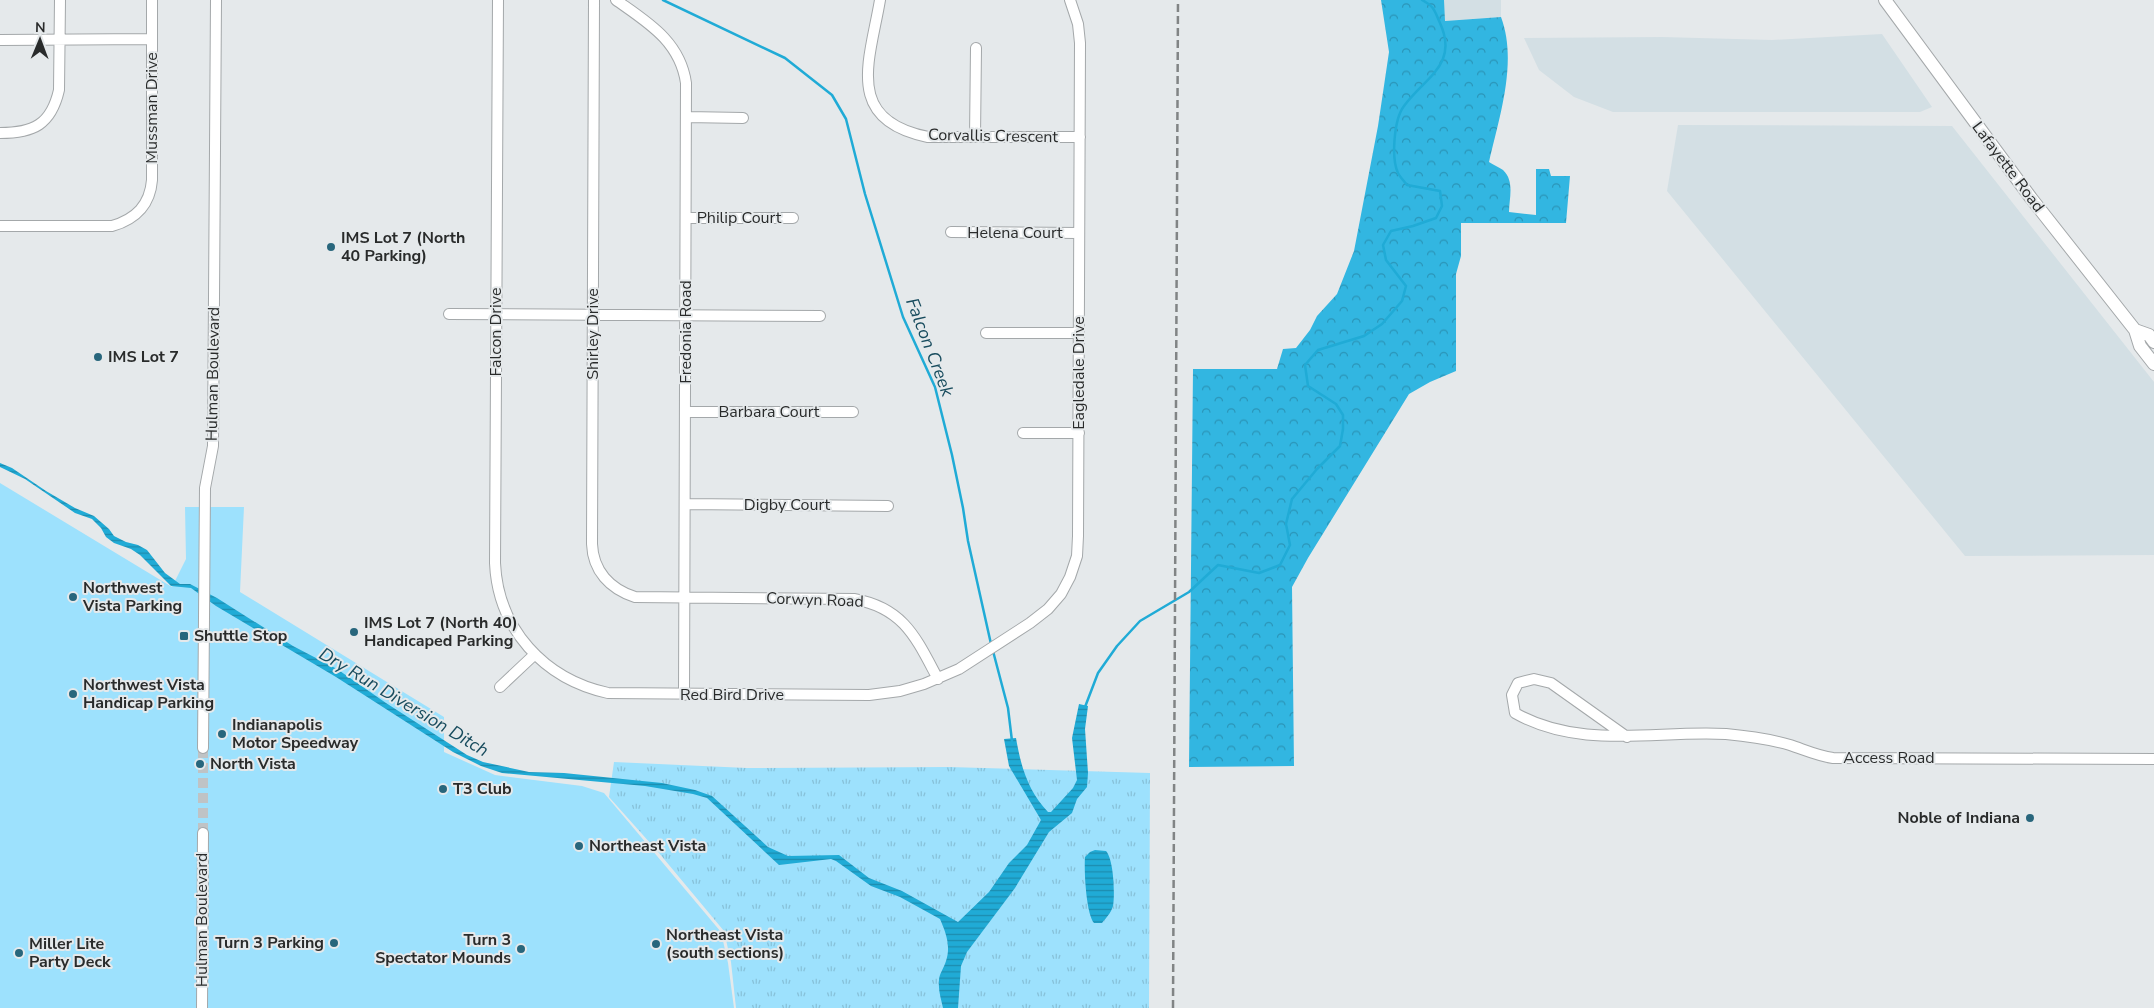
<svg xmlns="http://www.w3.org/2000/svg" width="2154" height="1008" viewBox="0 0 2154 1008" font-family="'Nunito Sans',sans-serif">
	<style>
		.built { fill: #d3dfe4 }
		.grass { fill: url(#grass-tufts) }
		.forest { fill: url(#forest-crowns) }
		.park { fill: #9de1fd }
		.water { fill: url(#water-rules) }
		.lines { fill: none; stroke-linecap: round; stroke-linejoin: round }
		.stream { stroke: #20abd6; stroke-width: 2.5 }
		.minor-tunnel { stroke: #bfc3c5; stroke-width: 10; stroke-dasharray: 10 5; stroke-linecap: butt }
		.minor-casing { stroke: #a4a8aa; stroke-width: 12 }
		.major-casing { stroke: #a4a8aa; stroke-width: 14 }
		.minor { stroke: #fff; stroke-width: 10 }
		.major { stroke: #fff; stroke-width: 12 }
		.rail { stroke: #818485; stroke-width: 2.5; stroke-dasharray: 8 4; stroke-linecap: butt }
		.poi-dot { fill: #28667c; stroke: #e5e9eb; stroke-width: 2 }
		.labels { text-anchor: middle; dominant-baseline: central; stroke-width: 4; stroke-linejoin: round; paint-order: stroke }
		.street-label { font-size: 16px; fill: #292b2b; stroke: #e5e9eb }
		.poi-label { font-size: 16px; font-weight: bold; fill: #292b2b; stroke: #e5e9eb; text-anchor: start }
		.water-label { font-size: 18px; font-style: italic; fill: #184c5e; stroke: #e5e9eb }
	</style>
	<defs>
		<pattern id="grass-tufts" width="24" height="20" patternUnits="userSpaceOnUse" patternTransform="scale(1.25)"><rect width="24" height="20" fill="#9de1fd"/><path d="M3 7l-1-3M5 7V3M7 7l1-3M15 17l-1-3M17 17v-4M19 17l1-3" fill="none" stroke="#87c1d9"/></pattern>
		<pattern id="forest-crowns" width="20" height="18" patternUnits="userSpaceOnUse" patternTransform="scale(1.25)"><rect width="20" height="18" fill="#32b6e1"/><path d="M2 6a3 3 0 1 1 6 0M12 15a3 3 0 1 1 6 0" fill="none" stroke="#2a94b7"/></pattern>
		<pattern id="water-rules" width="6" height="5" patternUnits="userSpaceOnUse" patternTransform="scale(1.25)"><rect width="6" height="5" fill="#20abd6"/><path d="M0 2.5h6" fill="none" stroke="#1c8bae"/></pattern>
	</defs>
	<rect width="100%" height="100%" fill="#e5e9eb"/>
	<path class="built" d="M1444 0H1501V17L1444 21Z
		M1882 34 1932 107 1920 112H1613L1574 97 1539 70 1524 38 1662 37 1772 40Z
		M1678 125 1952 126 2154 382V555L1965 556 1667 191Z"/>
	<path class="grass" d="M614 762 747 768 949 767 1150 773 1149 1008H736L731 962 724 931 659 853 609 797Z"/>
	<path class="forest" d="M1381 0H1444L1445 21 1501 17C1518 62 1499 118 1489 162 1493 165 1499 167 1503 170 1515 181 1509 199 1509 212L1536 215V169H1549L1551 176H1570L1566 223H1461V256L1456 274V371L1430 382 1409 394 1308 558 1292 587 1294 766 1189 767 1193 369H1277L1283 349 1296 348 1310 330 1317 316 1337 294 1354 251 1378 126 1389 52Z"/>
	<path class="park" d="M0 483 172 587 186 559 185 507H244L240 592 444 717V752L495 775 582 786 604 793 721 932 728 963 734 1008H0Z"/>
	<path class="water" d="M0 463 12 468 46 491 75 508 94 516 109 529 114 536 126 542 138 545 147 550 165 573 180 584H190L217 598 293 646 337 669 386 703 467 755 483 762 529 772 564 773 662 783 695 790 712 796 768 847 788 856 839 855 869 878 902 891 958 922 989 892 1009 863 1027 845 1041 820 1009 766 1004 739 1016 738C1021 767 1028 791 1048 812H1051L1073 788 1077 780 1072 738 1079 704 1088 706 1085 729 1088 773 1087 787 1077 799 1072 813 1049 832 1015 888 967 952 961 966 958 1008H943C941 999 938 990 939 980 939 974 944 968 946 961 951 946 946 933 940 919L900 897 871 886 836 861 831 859 779 865 707 798 693 794 645 786 502 773 481 766 453 752 336 677 216 606 191 588 171 586 140 555 131 549 114 543 106 537 101 528 92 519 75 513 25 479 0 467Z
		M1095 850 1106 851C1114 860 1115 895 1113 906 1111 913 1106 918 1102 923H1094C1086 913 1084 870 1085 857L1090 852Z"/>
	<g class="lines">
		<path class="stream" d="M663 0 785 58 832 95 846 119 865 194 903 317 935 387 952 455 963 508 968 541 991 644
			M993 651 1008 708 1012 741
			M1085 707 1098 673 1117 646 1140 621 1189 592 1218 565 1259 573 1280 565 1290 545 1286 524 1292 499 1317 469 1340 446 1343 429V415L1336 404 1308 386 1305 365 1318 350 1364 336 1382 324 1402 301 1406 286 1386 260 1383 245 1391 231 1413 226 1436 218 1442 206 1440 191 1407 185C1404 181 1400 177 1398 173 1391 158 1394 119 1404 106 1425 77 1459 65 1440 23 1434 10 1435 7 1422 0"/>
		<path class="minor-tunnel" d="M203 833V748"/>
		<g class="minor-casing">
			<path id="minor" d="M498 0 495 563C498 629 544 679 608 693L869 695 900 691 924 684 959 669 1030 623 1048 609 1061 594 1070 577 1077 556 1078 536 1080 43 1078 24 1070 0
				M594 0 592 544C593 571 610 589 635 597L854 599C904 608 916 638 938 679
				M616 0C647 22 680 41 686 83L684 695
				M880 0C870 60 843 120 928 137H1080
				M0 40 152 39
				M687 117 743 118
				M0 133C33 133 51 125 59 90L60 0
				M975 137 976 48
				M686 218H793
				M0 226H112C136 219 150 205 152 180V0
				M951 232 1079 233
				M449 314 820 316
				M986 333H1079
				M686 412H853
				M1023 433H1079
				M685 504 888 506
				M500 687 534 655
				M1627 737 1551 683 1534 679 1518 683 1512 695 1515 713C1580 750 1655 730 1726 734 1747 736 1770 739 1790 745 1805 750 1818 756 1833 758L2154 759
				M203 748 205 488 213 446 216 0
				M202 1008 203 833"/>
		</g>
		<g class="major-casing">
			<path id="major" d="M1885 0 2031 198 2135 330 2140 346 2154 364
				M2135 330 2149 335 2154 342"/>
		</g>
		<use href="#minor" class="minor"/>
		<use href="#major" class="major"/>
		<path class="rail" d="M1173 1008 1178 0"/>
	</g>
	<g class="poi-dot">
		<circle cx="331" cy="247" r="5"/>
		<circle cx="98" cy="357" r="5"/>
		<circle cx="73" cy="597" r="5"/>
		<circle cx="354" cy="632" r="5"/>
		<rect x="179" y="631" width="10" height="10" rx="2.5"/>
		<circle cx="73" cy="694" r="5"/>
		<circle cx="222" cy="734" r="5"/>
		<circle cx="200" cy="764" r="5"/>
		<circle cx="443" cy="789" r="5"/>
		<circle cx="2030" cy="818" r="5"/>
		<circle cx="579" cy="846" r="5"/>
		<circle cx="334" cy="943" r="5"/>
		<circle cx="656" cy="944" r="5"/>
		<circle cx="521" cy="949" r="5"/>
		<circle cx="19" cy="953" r="5"/>
	</g>
	<g class="labels">
		<g class="street-label">
			<text transform="translate(152 108) rotate(-90)">Mussman Drive</text>
			<text transform="translate(993 136) rotate(1)">Corvallis Crescent</text>
			<text transform="translate(2008 167) rotate(53)">Lafayette Road</text>
			<text x="739" y="218">Philip Court</text>
			<text x="1015" y="233">Helena Court</text>
			<text transform="translate(496 332) rotate(-90)">Falcon Drive</text>
			<text transform="translate(686 332) rotate(-90)">Fredonia Road</text>
			<text transform="translate(593 334) rotate(-90)">Shirley Drive</text>
			<text transform="translate(1079 373) rotate(-90)">Eagledale Drive</text>
			<text transform="translate(213 374) rotate(-89)">Hulman Boulevard</text>
			<text x="769" y="412">Barbara Court</text>
			<text x="787" y="505">Digby Court</text>
			<text transform="translate(815 600) rotate(2)">Corwyn Road</text>
			<text x="732" y="695">Red Bird Drive</text>
			<text x="1889" y="758">Access Road</text>
			<text transform="translate(202 920) rotate(-90)">Hulman Boulevard</text>
		</g>
		<g class="poi-label">
			<text x="341" y="238">IMS Lot 7 (North<tspan x="341" dy="18">40 Parking)</tspan></text>
			<text x="108" y="357">IMS Lot 7</text>
			<text x="83" y="588">Northwest<tspan x="83" dy="18">Vista Parking</tspan></text>
			<text x="364" y="623">IMS Lot 7 (North 40)<tspan x="364" dy="18">Handicaped Parking</tspan></text>
			<text x="194" y="636">Shuttle Stop</text>
			<text x="83" y="685">Northwest Vista<tspan x="83" dy="18">Handicap Parking</tspan></text>
			<text x="232" y="725">Indianapolis<tspan x="232" dy="18">Motor Speedway</tspan></text>
			<text x="210" y="764">North Vista</text>
			<text x="453" y="789">T3 Club</text>
			<text x="2020" y="818" text-anchor="end">Noble of Indiana</text>
			<text x="589" y="846">Northeast Vista</text>
			<text x="666" y="935">Northeast Vista<tspan x="666" dy="18">(south sections)</tspan></text>
			<text x="511" y="940" text-anchor="end">Turn 3<tspan x="511" dy="18">Spectator Mounds</tspan></text>
			<text x="324" y="943" text-anchor="end">Turn 3 Parking</text>
			<text x="29" y="944">Miller Lite<tspan x="29" dy="18">Party Deck</tspan></text>
		</g>
		<g class="water-label">
			<text transform="translate(930 347) rotate(69)">Falcon Creek</text>
			<text transform="translate(404 702) rotate(31)">Dry Run Diversion Ditch</text>
		</g>
	</g>
	<g transform="translate(40 40) rotate(1)" stroke="#e5e9eb" stroke-width="4" paint-order="stroke">
	<path d="M0-4L9 19L0 12L-9 19Z" fill="#292b2b"/>
	<text y="-8" font-size="14" font-weight="bold" text-anchor="middle" fill="#292b2b">N</text>
	</g>
</svg>
